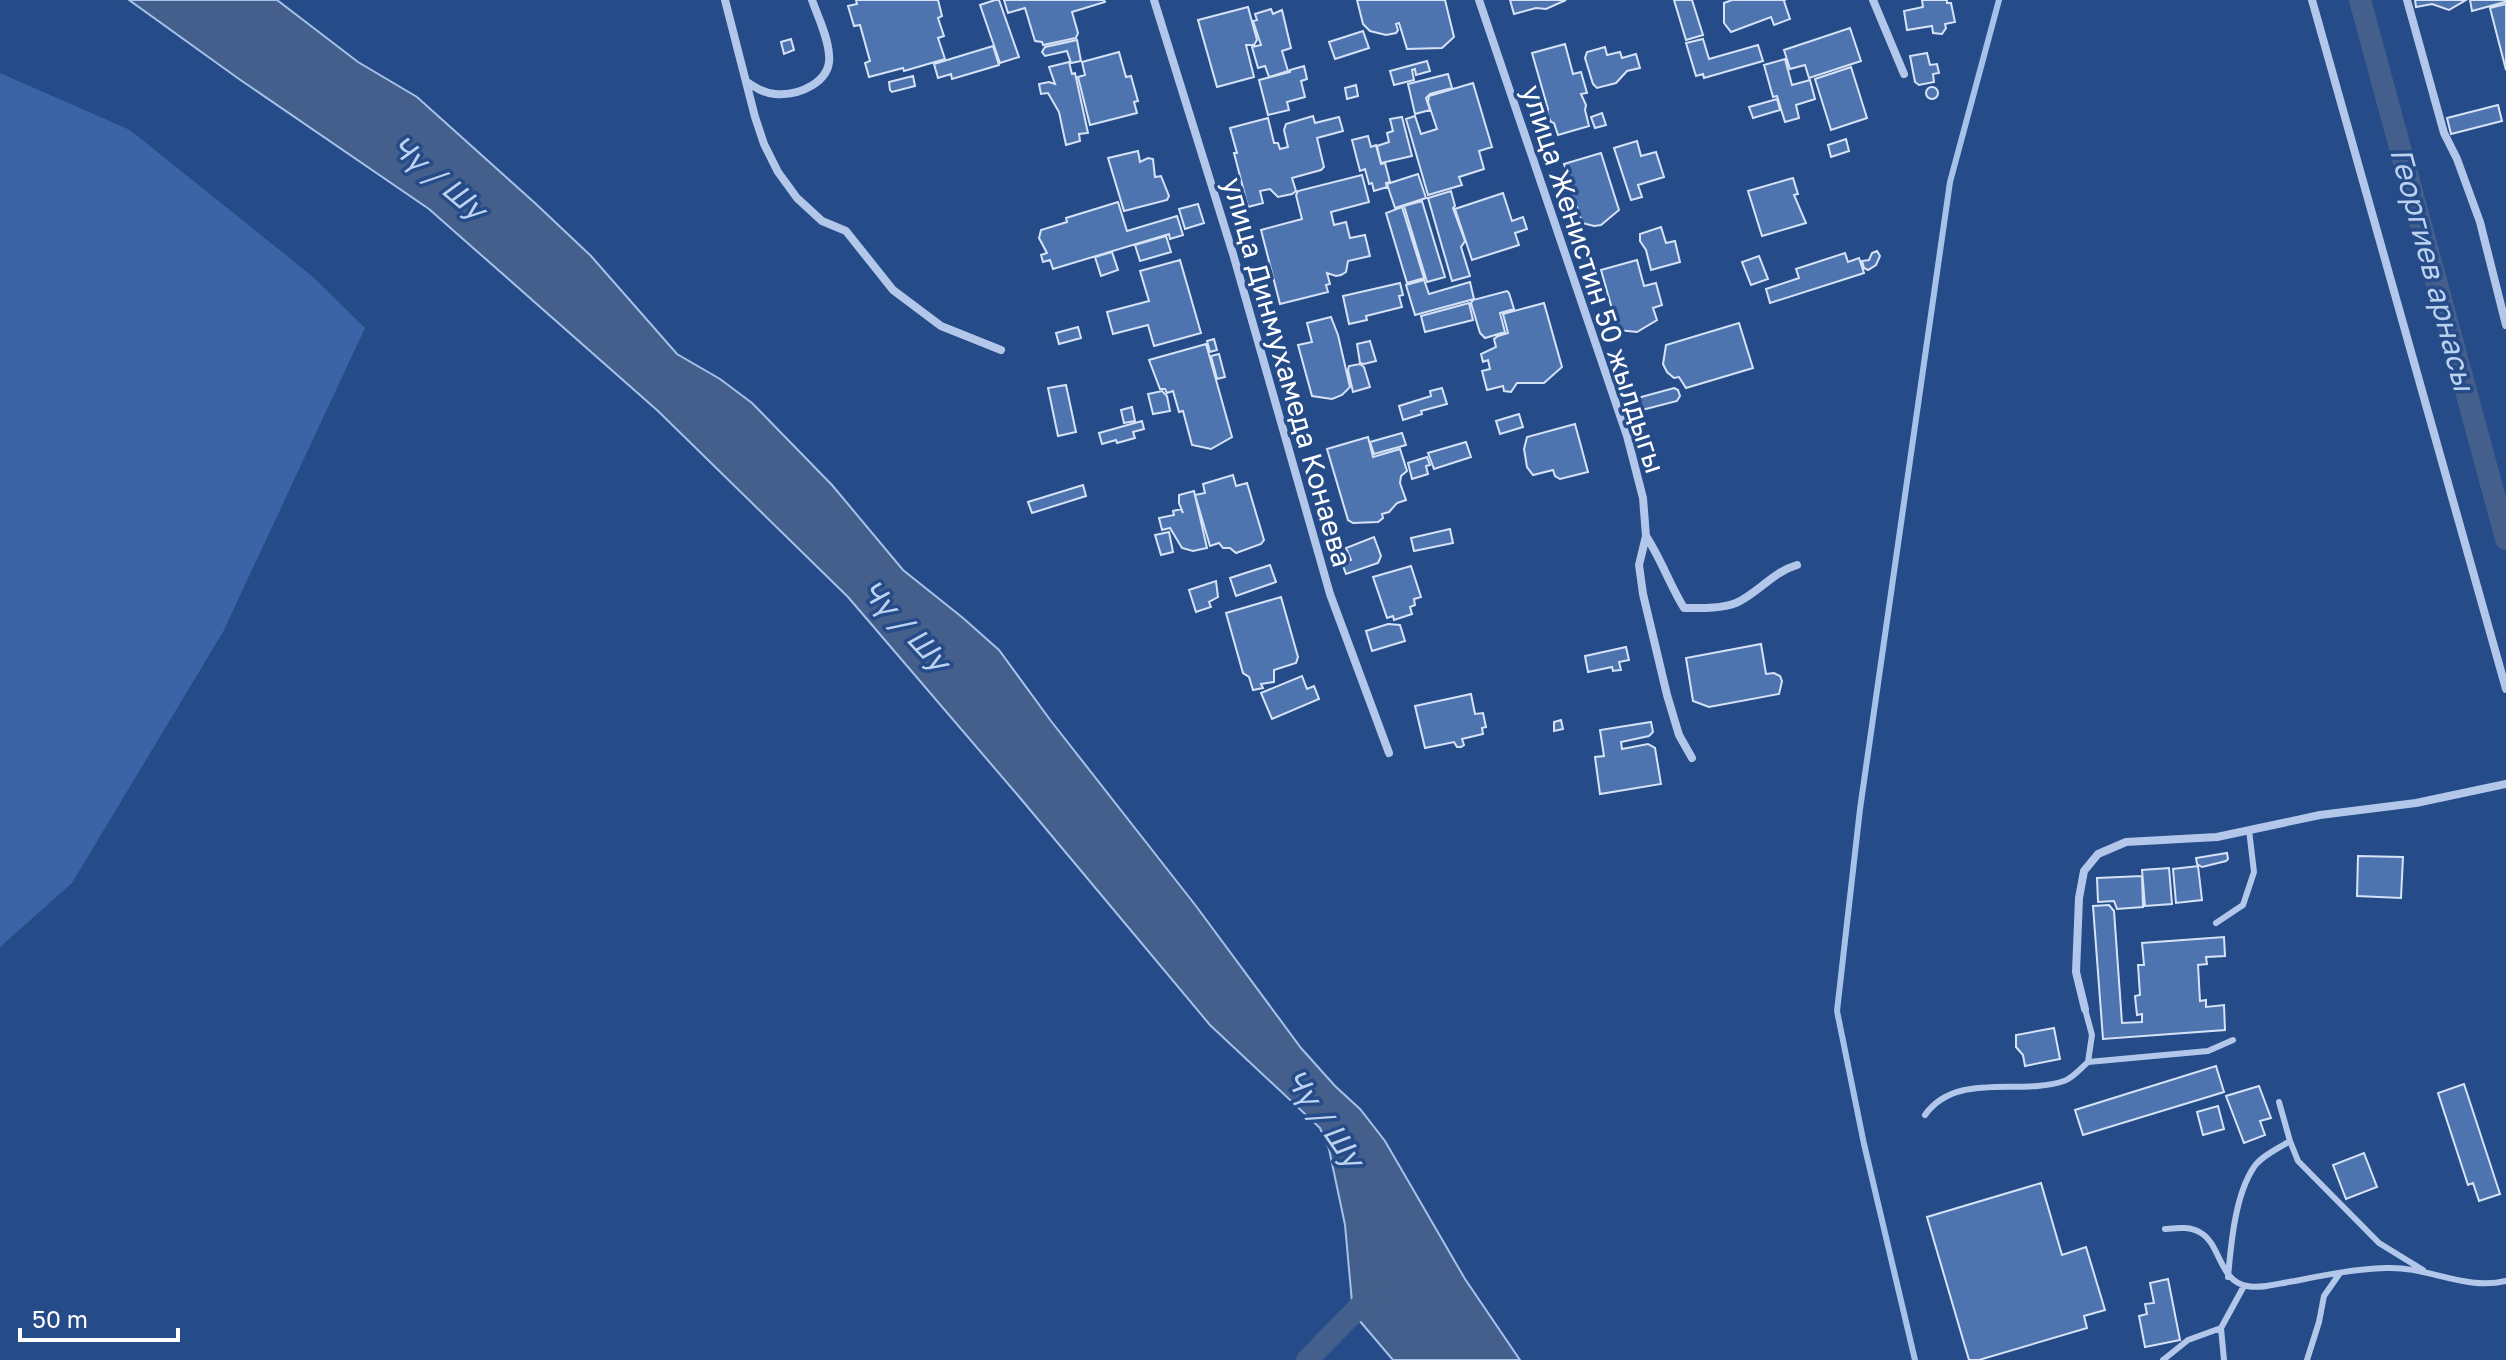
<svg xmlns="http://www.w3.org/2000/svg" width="2506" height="1360" viewBox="0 0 2506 1360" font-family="'Golos Text',sans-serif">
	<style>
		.green { fill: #3a64a5 }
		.water { fill: #445f8b; stroke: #a6c1ea; stroke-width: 2 }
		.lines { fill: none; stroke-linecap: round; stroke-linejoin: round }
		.stream { stroke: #a6c1ea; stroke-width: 6 }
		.canal { stroke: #445f8b; stroke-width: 22 }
		.building { fill: #4e74b0; stroke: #d6e3f7; stroke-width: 2 }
		.lane { stroke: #b2c7e9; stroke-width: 6 }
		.street { stroke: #b2c7e9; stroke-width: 8 }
		.labels { text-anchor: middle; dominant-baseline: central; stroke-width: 7; stroke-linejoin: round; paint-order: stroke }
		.street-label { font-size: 28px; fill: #fff; stroke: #254b88 }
		.water-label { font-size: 30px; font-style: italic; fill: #bdd2f0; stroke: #254b88 }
	</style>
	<rect width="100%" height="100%" fill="#254b88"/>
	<path class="green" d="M0 73 130 130 312 276 365 328 223 632 72 883 0 947Z"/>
	<path class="water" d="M129 0H277L358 62 417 97 536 204 591 256 677 354 720 379 752 403 832 485 903 570 963 618 999 650 1051 721 1196 906 1301 1048 1335 1086 1360 1109 1385 1141 1465 1279 1520 1360H1393L1353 1313 1345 1225 1329 1149 1320 1128 1210 1025 1021 799 848 597 658 411 429 209 239 79Z"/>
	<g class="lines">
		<path class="stream" d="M1915 1360 1864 1144 1837 1011 1860 809 1950 182 1999 0"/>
		<path class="canal" d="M2360 0 2506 539
			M1307 1360 1374 1292"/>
	</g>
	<path class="building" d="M856 0H938L942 16 938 18 944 36 938 38 945 59 904 71 903 68 869 77 865 63 870 61 860 25 854 26 848 6 857 4Z
		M995 0H999L1019 57 1000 63 980 5Z
		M1004 0H1104L1105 2 1072 12 1078 33 1076 38 1043 45 1042 42 1035 41 1025 8 1008 13Z
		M1357 0H1445L1454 37 1442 48 1407 49 1399 23 1396 24 1398 30 1396 33 1386 35 1370 31 1363 24Z
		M1510 0H1566L1546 9 1536 8 1514 14Z
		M1674 0H1692L1703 35 1686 40Z
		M1732 0H1785L1784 1 1790 19 1774 25 1771 17 1731 32 1724 23V3Z
		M1922 0H1947V3H1951L1955 22 1945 24 1946 28 1942 34 1933 33 1932 26 1907 30 1904 11 1923 7Z
		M2415 0H2466L2449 10 2432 4 2416 7Z
		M2470 0H2505V2L2472 11Z
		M2506 4V70L2490 8Z
		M1248 7 1257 40 1254 45H1246L1254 77 1217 87 1198 20Z
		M1271 9 1273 14 1282 10 1291 48 1282 51 1288 71 1269 77 1265 66 1258 68 1252 47 1261 45 1253 21 1257 20 1255 14Z
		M1850 28 1861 61 1809 78 1805 65 1790 69 1784 50Z
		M1363 31 1369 48 1335 59 1329 42Z
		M791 39 794 50 784 54 781 42Z
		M1703 39 1709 59 1758 45 1763 61 1704 78 1703 74 1696 76 1686 43Z
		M1077 40 1081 61 1071 63 1067 51 1045 56 1042 52 1045 47Z
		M1565 44 1573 74 1581 72 1587 93 1581 94 1586 105 1585 110 1589 126 1558 135 1554 123 1551 122 1547 114 1548 109 1532 53Z
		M993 46 999 65 952 79 951 74 938 78 934 64Z
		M1605 47 1607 55 1620 52 1622 58 1636 54 1640 68 1627 71 1616 83 1597 88 1593 84 1585 58 1587 52Z
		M1119 52 1126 77 1131 76 1138 101 1134 102 1137 113 1090 125 1078 77 1085 75 1082 62Z
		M1927 53 1930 65 1937 64 1939 73 1933 74 1934 82 1919 85 1915 82 1910 56Z
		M1785 59 1792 85 1810 80 1815 99 1796 105 1799 118 1785 122 1777 96 1773 97 1764 65Z
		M1427 61 1430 71 1416 75 1415 69 1412 70 1414 80 1394 85 1390 71Z
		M1069 62 1072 74 1075 73 1088 133 1079 134 1080 141 1066 145 1059 112 1048 93 1041 94 1039 84 1049 82 1055 84 1049 67Z
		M1304 66 1307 79 1301 81 1305 97 1287 102 1289 110 1268 115 1259 80 1290 72V70Z
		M1851 67 1867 118 1831 130 1815 79Z
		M1448 74 1452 88 1430 94 1426 98 1430 110 1415 114 1408 84Z
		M913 76 915 86 892 92 890 90 889 82Z
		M1473 83 1492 147 1479 151 1484 169 1459 177 1462 185 1428 195 1406 119 1415 116 1421 134 1437 129 1428 102 1429 96Z
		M1356 85 1358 96 1347 99 1345 88Z
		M1926 93a6 6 0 1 1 12 0a6 6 0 1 1-12 0Z
		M1777 99 1780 110 1753 118 1749 107Z
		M2498 105 2502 121 2451 134 2447 118Z
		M1602 113 1606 125 1595 128 1591 117Z
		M1313 116 1315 123 1339 117 1343 131 1317 138 1324 167 1321 170 1292 178 1296 191 1292 194 1278 197 1270 189 1260 191 1263 203 1248 207 1234 153H1237L1230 128 1268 118 1274 143H1278L1280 149 1288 147 1284 130 1286 124Z
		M1402 117 1412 156 1381 163 1377 146 1389 142 1387 133 1393 131 1390 119Z
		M1368 136 1371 147 1376 145 1381 164 1385 163 1390 182 1386 183 1387 187 1374 191 1372 183 1369 184 1365 169 1360 171 1352 140Z
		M1846 139 1849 151 1831 157 1828 145Z
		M1637 141 1641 156 1656 152 1664 177 1638 185 1642 197 1631 200 1614 148Z
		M1138 151 1140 162 1148 158 1153 159 1155 177 1161 176 1169 196 1167 200 1124 211 1108 158Z
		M1601 153 1619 210 1601 225 1594 226 1582 223 1564 164Z
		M1418 174 1426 198 1395 208 1387 184Z
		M1362 175 1369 202 1331 212 1334 225 1346 222 1350 238 1365 235 1370 256 1348 261 1346 272 1341 275 1336 276 1327 273 1330 284 1326 285 1328 292 1280 304 1261 230 1302 219 1296 195 1298 191Z
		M1793 178 1798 194 1794 195 1806 223 1762 236 1748 191Z
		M1451 191 1455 206 1453 208 1465 241 1461 247 1470 276 1452 281 1428 198Z
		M1503 193 1512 221 1523 217 1527 229 1515 233 1519 245 1472 260 1455 209Z
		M1422 201 1445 277 1427 282 1404 206Z
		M1118 202 1127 231 1177 216 1183 235 1170 239 1169 234 1053 269 1050 260 1043 262 1041 255 1047 253 1039 238 1041 230 1067 222 1066 218Z
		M1198 204 1204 223 1185 229 1179 209Z
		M1402 207 1424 278 1407 283 1386 213Z
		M1661 227 1666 243 1675 241 1680 262 1651 270 1646 250 1640 241V234Z
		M1166 236 1171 252 1140 261 1135 245Z
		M1877 251 1880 256 1876 265 1868 270 1864 268 1862 261 1869 260 1872 253Z
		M1112 252 1118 270 1101 276 1095 257Z
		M1845 253 1848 262 1859 258 1864 273 1770 303 1766 289 1799 278 1796 269Z
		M1759 256 1768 279 1751 285 1742 262Z
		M1180 260 1201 333 1154 346 1148 325 1113 334 1107 312 1149 301 1140 271Z
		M1637 260 1644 286 1656 283 1662 305 1653 308 1657 320 1637 332 1618 330 1601 270Z
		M1424 280 1429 294 1470 282 1474 299 1415 315 1406 285Z
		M1400 283 1403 295 1399 296 1402 307 1366 316 1367 320 1349 324 1343 296Z
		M1507 291 1509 293 1514 309 1500 313 1505 332 1485 338 1480 333 1471 303 1473 300Z
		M1469 303 1473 320 1425 332 1421 316Z
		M1544 303 1562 367 1544 383H1517L1511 392 1504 391 1503 386 1487 390 1482 371 1490 369 1488 360 1483 362 1481 354 1496 347 1494 339 1498 336 1508 333 1503 314Z
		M1331 317 1338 335 1350 387 1342 395 1332 399 1312 396 1298 345 1312 342 1307 323Z
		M1739 323 1753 368 1686 388 1679 377 1674 378 1667 372 1663 364 1666 345Z
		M1078 327 1081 338 1059 344 1056 333Z
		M1214 339 1217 350 1210 352 1207 341Z
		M1370 341 1376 361 1364 364 1360 363 1357 344Z
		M1206 344 1232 437 1211 449 1192 445 1183 411 1179 412 1173 391 1167 393 1165 389H1160L1149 360Z
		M1219 354 1225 377 1217 379 1211 356Z
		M1360 364 1364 367 1370 387 1353 392 1348 370 1349 366Z
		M1066 385 1076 432 1058 436 1048 388Z
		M1442 388 1447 404 1421 411 1422 414 1403 420 1399 406 1431 396 1430 391Z
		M1674 388 1678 390 1680 396 1677 401 1638 411 1634 399Z
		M1162 391 1167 396 1170 411 1153 414 1148 394Z
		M1132 407 1135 421 1124 423 1121 410Z
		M1519 414 1523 427 1500 434 1496 421Z
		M1142 421 1144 429 1133 432 1135 438 1117 443 1116 440 1102 444 1099 433Z
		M1575 424 1588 472 1560 479 1555 476 1553 470 1533 475 1527 467 1524 449 1527 437Z
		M1402 433 1406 445 1374 454 1370 442Z
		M1368 437 1373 457 1400 449 1407 471 1401 476 1400 483 1406 500 1397 503 1389 512 1382 514 1383 518 1378 522 1353 523 1348 520 1327 449Z
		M1466 442 1471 457 1434 469 1428 453Z
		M1427 457 1430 465 1426 466 1428 474 1412 479 1408 463Z
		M1233 475 1236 486 1247 483 1264 540 1261 544 1236 553 1230 548H1223L1219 543 1210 546 1195 495 1205 493 1203 484Z
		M1083 485 1086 496 1032 513 1028 502Z
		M1194 491 1207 548 1193 551 1182 548 1170 528 1162 530 1159 518 1174 515 1173 511 1181 509 1183 513 1179 503V495Z
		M1450 529 1453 543 1414 551 1411 538Z
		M1169 532 1173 552 1161 555 1155 535Z
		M1374 537 1381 556 1378 563 1346 574 1342 563 1351 560 1346 548Z
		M1270 565 1276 582 1236 596 1230 578Z
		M1411 566 1421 597 1414 599 1415 605 1410 607 1412 614 1394 620 1393 616 1387 618 1373 577Z
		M1216 581 1218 597 1209 602 1211 607 1196 612 1189 590Z
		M1281 597 1298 657 1296 663 1274 670V682L1261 684 1263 688 1253 690 1249 677 1243 673 1226 613Z
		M1388 624 1400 625 1405 641 1372 651 1366 631Z
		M1761 644 1766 674 1774 673 1780 676 1782 681 1779 694 1709 707 1693 701 1686 658Z
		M1626 647 1629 660 1619 662 1621 670 1613 671 1612 667 1588 672 1585 656Z
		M1302 676 1307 689 1314 686 1319 699 1272 719 1261 693Z
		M1471 694 1475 714 1483 713 1486 727 1482 728 1483 734 1462 739 1464 745 1461 747H1457L1454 742 1425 748 1415 706Z
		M1561 720 1563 729 1554 731V722Z
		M1651 722 1653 732 1649 736 1621 742 1622 749 1648 744 1655 748 1661 784 1600 794 1595 757 1604 756 1600 730Z
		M2227 853 2228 859 2226 861 2202 867 2197 864 2196 858Z
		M2358 856 2403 857 2401 898 2357 896Z
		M2198 866 2202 900 2176 903 2173 869Z
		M2169 868 2172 904 2145 906 2142 870Z
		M2142 876 2143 907 2117 909 2114 901 2098 902 2097 878Z
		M2109 905 2114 911 2122 1023 2142 1022V1014L2137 1015 2135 996 2140 995 2138 965H2144L2142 943 2224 937 2225 956 2206 957 2207 964 2198 965 2200 1001 2206 1000V1007L2224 1005 2225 1030 2103 1039 2093 906Z
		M2054 1028 2060 1059 2025 1066 2023 1055 2016 1047V1035Z
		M2216 1066 2224 1092 2083 1135 2075 1110Z
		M2464 1084 2500 1194 2479 1201 2473 1183 2468 1185 2438 1093Z
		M2259 1086 2271 1118 2260 1121 2265 1135 2244 1143 2226 1096Z
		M2218 1106 2224 1129 2203 1135 2197 1112Z
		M2364 1153 2377 1187 2346 1199 2333 1165Z
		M2041 1183 2062 1255 2086 1247 2105 1310 2084 1316 2087 1328 1979 1360H1969L1927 1217Z
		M2168 1279 2180 1340 2145 1347 2139 1316 2147 1314 2145 1304 2154 1303 2150 1283Z"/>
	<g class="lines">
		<path class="lane" d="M2216 923 2243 905 2254 872 2249 830
			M2088 1062 2208 1051 2233 1040
			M2279 1102 2290 1141 2298 1161 2379 1243 2423 1270
			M1925 1115C1956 1071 2019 1096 2064 1081 2073 1078 2081 1068 2088 1062L2092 1035 2085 1009
			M2165 1229C2177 1228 2190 1226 2201 1233 2221 1245 2219 1281 2247 1286 2262 1289 2279 1283 2295 1281 2325 1275 2355 1269 2386 1268 2427 1266 2465 1291 2506 1281
			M2228 1277C2231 1244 2235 1195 2254 1167 2261 1156 2279 1148 2290 1141
			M2163 1360 2188 1340 2221 1328
			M2224 1360 2221 1328 2244 1286
			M2307 1360 2319 1322 2324 1296 2340 1273"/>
		<path class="street" d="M725 0 755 117 764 144 778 172 797 198 822 221 846 231 893 290 941 326 1001 350
			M1154 0 1233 254 1330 594 1389 753
			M1479 0 1627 436 1643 498 1646 536 1639 565 1643 594 1667 695 1679 735 1692 758
			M1873 0 1904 74
			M2312 0 2506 689
			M2407 0 2444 133 2457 159 2480 222 2506 325
			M747 82C756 88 764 93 775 94 799 96 832 82 829 55 828 37 818 17 812 0
			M1646 536C1661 559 1670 585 1684 608 1700 608 1720 609 1736 603 1758 593 1773 572 1797 565
			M2085 1009 2076 972 2079 898 2084 871 2098 854 2126 842 2217 837 2320 815 2416 803 2506 784"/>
	</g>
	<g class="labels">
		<g class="street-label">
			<text transform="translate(1594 279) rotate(72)">улица Женистин 50 жылдыгы</text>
			<text transform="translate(1288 372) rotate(74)">улица Динмухамеда Конаева</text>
		</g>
		<g class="water-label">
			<text transform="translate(439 177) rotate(40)">Чү / Шу</text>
			<text transform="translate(2433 269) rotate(75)">Георгиев арнасы</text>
			<text transform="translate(906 625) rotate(47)">Чү / Шу</text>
			<text transform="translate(1325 1118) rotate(55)">Чү / Шу</text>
		</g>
	</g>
	<path d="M20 1328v12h158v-12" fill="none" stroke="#ffffff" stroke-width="4"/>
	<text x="32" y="1328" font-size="24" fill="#ffffff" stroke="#254b88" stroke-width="6" paint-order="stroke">50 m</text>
</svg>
